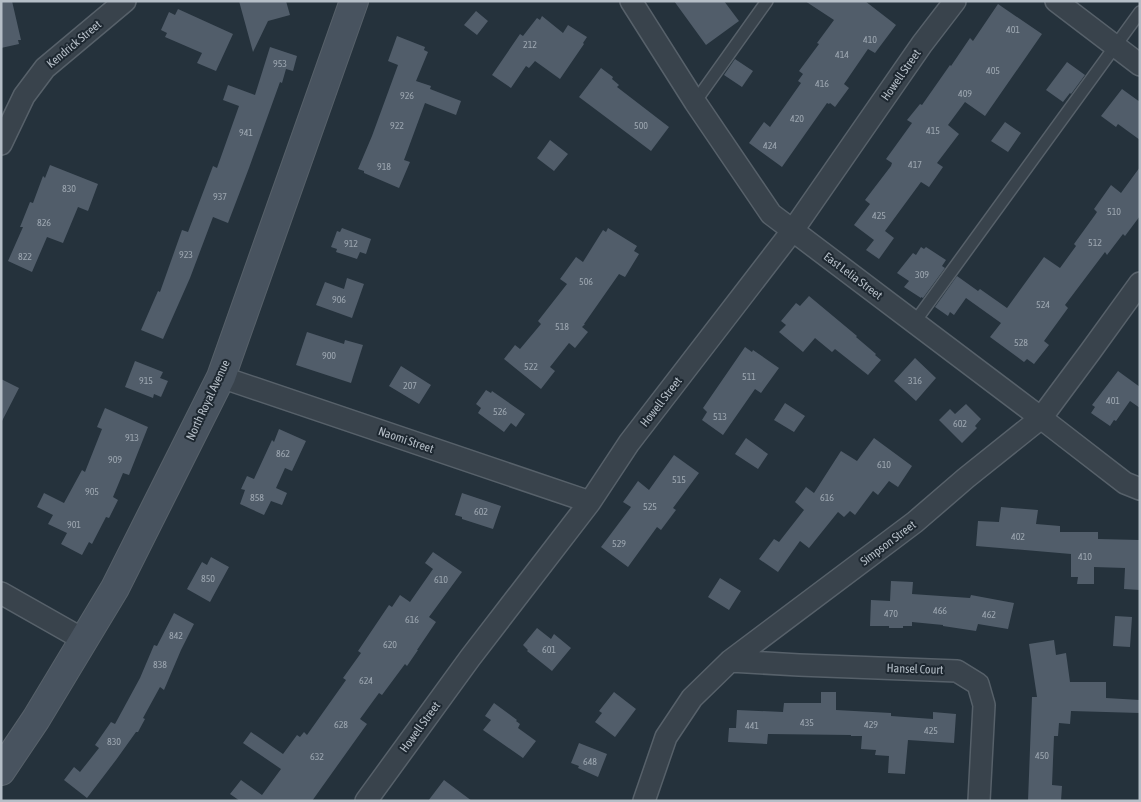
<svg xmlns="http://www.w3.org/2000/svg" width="1141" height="802" viewBox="0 0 1141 802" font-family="'Asap Condensed',sans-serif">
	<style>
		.building { fill: #515d6a }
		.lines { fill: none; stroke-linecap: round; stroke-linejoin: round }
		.lane-casing { stroke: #57616a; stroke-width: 14 }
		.street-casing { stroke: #57616a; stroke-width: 24 }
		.secondary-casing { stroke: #57616a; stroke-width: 30 }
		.lane { stroke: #39434c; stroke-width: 11 }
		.street { stroke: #39434c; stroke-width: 21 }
		.secondary { stroke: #48535f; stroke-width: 28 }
		.labels { text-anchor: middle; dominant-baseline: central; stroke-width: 4; stroke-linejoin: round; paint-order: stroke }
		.number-label { font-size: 10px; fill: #9ca6b0 }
		.street-label { font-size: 12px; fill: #b5bec7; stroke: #1e2831 }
	</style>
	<rect width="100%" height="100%" fill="#25323c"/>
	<path class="building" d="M1 1H12L21 40H18L19 44 1 48Z
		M239 1H286L290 15 268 21 253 52Z
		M674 1H724L739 21 706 45Z
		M805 1H865L896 25 875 53 868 49 844 84 849 88 835 107 830 103 829 104 827 103 782 167 749 143 764 122 770 127 801 83 798 81 803 74 799 71 819 44 817 43 834 20Z
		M998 4 1042 34 985 116 965 102 948 125 959 134 937 163 943 167 929 187 921 182 885 231 894 238 879 259 866 250 874 240 854 225 870 204 865 200 891 166 892 163 886 159 912 123 907 120 920 104 922 105 950 65 951 66 970 38 973 41Z
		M178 9 233 34 216 71 197 63 202 53 165 37 167 33 161 30 169 12 175 15Z
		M476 11 488 21 477 35 464 25Z
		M542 16 563 33 568 25 587 37 583 43 584 44 560 79 535 61 529 68 526 66 511 88 492 75 520 34 523 36 537 18 540 20Z
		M397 36 425 47 424 50 428 52 416 81 431 86 430 89 461 101 456 115 425 103 404 160 410 162 399 188 364 173V171L358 169 372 136 398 65 388 61Z
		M270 47 297 56 293 71 286 69 282 83 280 82 249 168 228 223 213 217 190 278 163 339 141 330 158 291 160 292 182 230 188 232 213 166 217 168 239 106 223 100 228 85 255 95Z
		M735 59 753 71 742 87 724 75Z
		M1067 62 1085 75 1071 94 1070 93 1063 102 1046 90Z
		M601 68 613 77 612 79 619 85 617 87 669 127 651 151 579 97Z
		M1122 89 1140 102V140L1118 124 1116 127 1101 116Z
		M1005 122 1021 133 1008 152 991 141Z
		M550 140 568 154 554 171 537 158Z
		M50 165 98 184 88 211 78 207 63 243 47 237 32 272 8 261 23 227H20L30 202 33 203 43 176 45 178Z
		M1140 167V216L1125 236 1123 234 1107 255 1105 252 1065 305 1068 308 1044 341 1049 345 1034 364 1027 359 1024 362 990 337 1001 323 966 298 954 315 950 312 948 316 935 307 957 276 978 291 980 289 1007 308 1044 257 1060 268 1076 246 1074 244 1095 215 1097 212 1094 209 1111 185 1121 193Z
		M342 228 371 239 366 254 360 252 357 259 336 252 337 249 331 247 337 231 340 232Z
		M608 228 637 246 634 251 639 254 625 277 619 274 584 324H585L582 327 588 332 575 348 569 343 550 367 555 371 541 389 504 359 515 345 520 349 541 324 538 321 567 284 560 279 576 257 583 262 603 230 606 232Z
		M921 247 924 249 926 247 946 260 942 266 945 268 923 298 921 297V298L904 287 909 281 897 273 913 253 916 255Z
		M347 278 364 284 352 318 316 305 325 282 344 289Z
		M809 296 857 336 856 337 876 354 875 355 881 360 868 375 835 349 832 352 815 338 803 352 779 332 786 325 781 321 796 303 800 306Z
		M307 332 344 344 345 340 363 345 351 383 296 365Z
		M745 347 752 352 753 350 779 368 761 393 755 389 723 435 702 420 707 412 703 408Z
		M915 358 936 378 916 401 894 381Z
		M135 361 163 372 160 378 168 381 161 397 154 394 153 398 125 387Z
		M401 366 431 385 419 404 389 386Z
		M1118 371 1140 387V408L1130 401 1116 421 1114 420 1110 426 1091 413 1095 407 1092 405Z
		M1 379 19 388 1 423Z
		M486 390 491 393 492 391 525 414 516 427 511 423 504 432 478 413 481 408 476 404Z
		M785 403 805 416 794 432 774 420Z
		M966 404 981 419 975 426 977 428 962 443 939 420 950 409 955 414Z
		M105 408 148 427 129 475 123 473 113 497 118 500 109 518 106 517 92 544 89 542 82 555 61 544 67 533 48 524 53 515 37 507 44 493 64 503 82 470 85 472 102 429 97 427Z
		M279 429 306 441 292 471 285 468 276 488 287 493 282 505 271 501 264 515 240 504 245 490 241 489 247 476 254 479 272 440 274 442Z
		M746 438 768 454 758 469 735 454Z
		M874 438 912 466 898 487 889 481 878 495 873 491 855 515 850 511 844 517 838 512 809 548 800 541 778 572 759 559 774 539 779 542 804 510 795 502 806 487 814 493 841 451 857 461Z
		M674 455 699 473 673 508 676 510 661 530 657 527 628 567 601 547 631 507 623 502 638 481 649 490Z
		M462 493 501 506 493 529 462 519V517L455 515Z
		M1001 507 1038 510 1036 524 1060 526V532H1098V539L1140 540V590L1124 589 1125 568 1094 567V584H1077L1078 577H1071V554L976 546 978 521 999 522Z
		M433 552 462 572 429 617 436 622 417 650H418L407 666 405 664 382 695 379 693 360 719 367 724 312 801H240L230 794 241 780 262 795 281 769 243 743 251 732 283 754 297 735 300 737 304 732 307 735 346 680 343 678 361 653 358 651 389 605 392 607 400 595 410 602 433 569 425 563Z
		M211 557 229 567 210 602 187 589 202 562 207 565Z
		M720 578 741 591 729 610 708 597Z
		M891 581 913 582 912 594 970 598 971 595 1014 603 1008 629 978 624 976 631 943 626V625L912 622V626H903V628H889V626H870L871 600 890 601Z
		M174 613 194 624 181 650 164 690 160 687 143 718 145 719 138 732H136L116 760 87 798 64 780 74 767 80 772 99 748 95 745 111 722 115 724 140 678 154 645 157 646Z
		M1115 616 1132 617 1130 647 1113 646Z
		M537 628 551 639 554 634 571 648 552 671 527 651 528 650 523 645Z
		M1054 640 1056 655 1066 653 1070 682H1106V698L1140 700V713L1071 711 1070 724 1059 723 1058 736H1054L1052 785 1062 786 1061 801H1028L1032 697H1037L1029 644Z
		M614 692 636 709 615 737 595 722 602 713 599 711Z
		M821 692H836V710L891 713V716L933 719V712L956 714 954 743 908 740 905 774 888 773 889 756 875 755 876 750 861 749 862 736H851V735L768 734 767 744 728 742 729 728H736L737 710 783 712 784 703H821Z
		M494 703 517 720 516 721 520 724 518 728 536 741 523 758 483 730 491 720 485 716Z
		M579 743 607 754 598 777 578 768 579 766 571 763Z
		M444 780 472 801H428Z"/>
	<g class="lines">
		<g class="lane-casing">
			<path id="lane" d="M695 102 767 1
				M914 323 1140 12"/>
		</g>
		<g class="street-casing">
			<path id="street" d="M631 1 695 102 771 214 1041 418 1125 483 1140 489
				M1056 1 1140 65
				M1 144 24 96 45 68 125 1
				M221 377 590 502
				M1 593 84 640
				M730 661 799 665 957 671 978 684 984 705 979 801
				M366 801 470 658 590 502 629 443 793 230 922 44 955 1
				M644 801 666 737 692 698 730 661 915 522 966 478 1041 418 1090 352 1140 283"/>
		</g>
		<g class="secondary-casing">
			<path id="secondary" d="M1 771 36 719 115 588 221 377 354 1"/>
		</g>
		<use href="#lane" class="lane"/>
		<use href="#street" class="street"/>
		<use href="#secondary" class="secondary"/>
	</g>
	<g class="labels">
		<g class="number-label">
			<text x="1013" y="29">401</text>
			<text x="870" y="39">410</text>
			<text x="530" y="44">212</text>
			<text x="842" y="54">414</text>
			<text x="280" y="63">953</text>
			<text x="993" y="70">405</text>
			<text x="822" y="83">416</text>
			<text x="965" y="93">409</text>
			<text x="407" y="95">926</text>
			<text x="797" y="118">420</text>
			<text x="397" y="125">922</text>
			<text x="641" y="125">500</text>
			<text x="933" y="130">415</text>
			<text x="246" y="132">941</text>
			<text x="770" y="145">424</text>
			<text x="915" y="164">417</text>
			<text x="384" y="166">918</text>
			<text x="69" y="188">830</text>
			<text x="220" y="196">937</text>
			<text x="1114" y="211">510</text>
			<text x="879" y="215">425</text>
			<text x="44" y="222">826</text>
			<text x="1095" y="242">512</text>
			<text x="351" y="243">912</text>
			<text x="186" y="254">923</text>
			<text x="25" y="256">822</text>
			<text x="922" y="274">309</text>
			<text x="586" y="281">506</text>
			<text x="339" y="299">906</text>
			<text x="1043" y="304">524</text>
			<text x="562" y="326">518</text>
			<text x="1021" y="342">528</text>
			<text x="329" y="355">900</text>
			<text x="531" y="366">522</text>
			<text x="749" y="376">511</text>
			<text x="146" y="380">915</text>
			<text x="915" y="380">316</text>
			<text x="410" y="385">207</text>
			<text x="1113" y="400">401</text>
			<text x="500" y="411">526</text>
			<text x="720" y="416">513</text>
			<text x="960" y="423">602</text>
			<text x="132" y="437">913</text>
			<text x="283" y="453">862</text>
			<text x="115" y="459">909</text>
			<text x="884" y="464">610</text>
			<text x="679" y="479">515</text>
			<text x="92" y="491">905</text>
			<text x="257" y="497">858</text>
			<text x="827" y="497">616</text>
			<text x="650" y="506">525</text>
			<text x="481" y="511">602</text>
			<text x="74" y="524">901</text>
			<text x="1018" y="536">402</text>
			<text x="619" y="543">529</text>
			<text x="1085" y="556">410</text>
			<text x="208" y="578">850</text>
			<text x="441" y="579">610</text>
			<text x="940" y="610">466</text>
			<text x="891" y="613">470</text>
			<text x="989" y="614">462</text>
			<text x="412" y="619">616</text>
			<text x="176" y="635">842</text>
			<text x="390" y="644">620</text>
			<text x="549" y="649">601</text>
			<text x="160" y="664">838</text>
			<text x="366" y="680">624</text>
			<text x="807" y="722">435</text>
			<text x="341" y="724">628</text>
			<text x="871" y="724">429</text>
			<text x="752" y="725">441</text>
			<text x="931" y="730">425</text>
			<text x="114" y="741">830</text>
			<text x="1042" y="755">450</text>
			<text x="317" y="756">632</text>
			<text x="590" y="761">648</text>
		</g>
		<g class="street-label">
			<text transform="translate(74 44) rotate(-40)">Kendrick Street</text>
			<text transform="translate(901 75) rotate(-55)">Howell Street</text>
			<text transform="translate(853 276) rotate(37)">East Lelia Street</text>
			<text transform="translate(208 400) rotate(-65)">North Royal Avenue</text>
			<text transform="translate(661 402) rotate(-52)">Howell Street</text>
			<text transform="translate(406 440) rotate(19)">Naomi Street</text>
			<text transform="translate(888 543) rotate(-37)">Simpson Street</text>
			<text transform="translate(915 669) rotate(2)">Hansel Court</text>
			<text transform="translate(420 727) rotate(-54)">Howell Street</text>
		</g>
	</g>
	<rect width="1141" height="802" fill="none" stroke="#b5bec7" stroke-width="5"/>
</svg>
